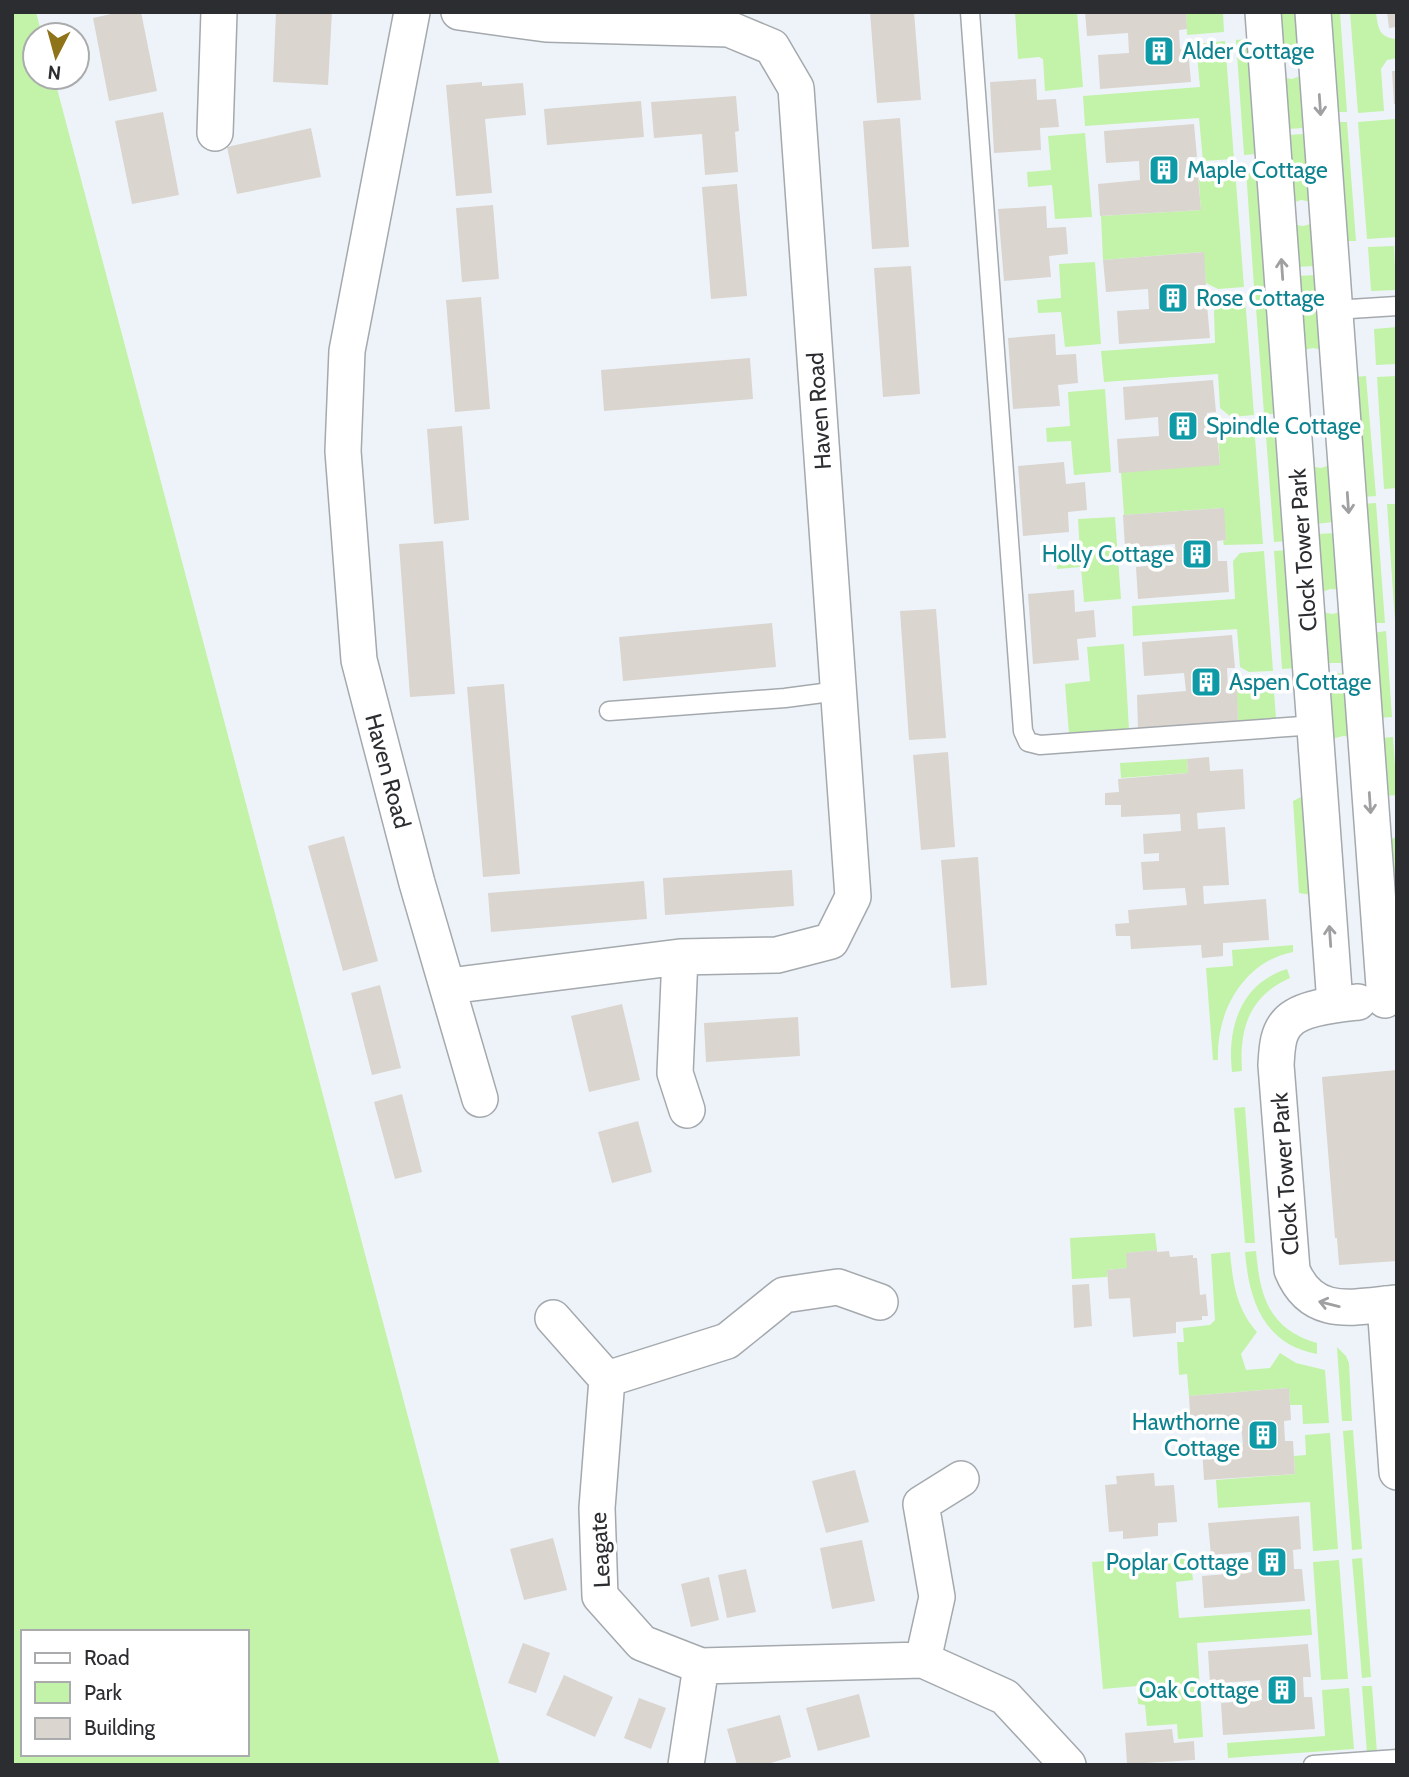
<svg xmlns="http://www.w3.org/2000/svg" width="1409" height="1777" viewBox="0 0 1409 1777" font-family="Cabin,sans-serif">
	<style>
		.green { fill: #c2f3a8; fill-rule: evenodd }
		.building { fill: #dad5cf }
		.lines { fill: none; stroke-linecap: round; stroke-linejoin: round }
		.lane-casing { stroke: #a4a9ae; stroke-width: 21 }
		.street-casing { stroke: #a4a9ae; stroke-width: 38 }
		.lane { stroke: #fff; stroke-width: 18 }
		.street { stroke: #fff; stroke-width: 35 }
		.oneway { stroke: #a0a0a2 }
		.labels { text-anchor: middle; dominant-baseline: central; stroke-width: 7; stroke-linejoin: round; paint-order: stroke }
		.culture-label { font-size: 23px; fill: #0d838f; stroke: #fff; text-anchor: start }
		.street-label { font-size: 23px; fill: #2b2d30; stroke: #fff }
	</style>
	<rect width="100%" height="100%" fill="#eef3f9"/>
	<path class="green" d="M12 12H36L42 35H35V77H54L500 1765H12ZM23 1632H247V1754H23Z
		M1015 12H1077L1083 87 1045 91 1043 59 1039 57 1018 59Z
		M1186 12H1223L1224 32 1187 35Z
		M1278 12H1296L1302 54 1290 53 1278 55Z
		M1326 12H1340L1347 112H1334Z
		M1350 12H1376C1378 28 1379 38 1397 39V58L1387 60 1381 69 1384 111 1358 113Z
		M1249 39 1258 154 1244 155 1236 40Z
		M1225 41 1234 159 1203 161 1199 118 1085 126 1083 96 1200 87 1196 44Z
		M1303 75 1304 128 1286 129 1281 77 1292 79Z
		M1395 119 1397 237 1367 239 1358 122Z
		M1335 122H1347L1356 241H1344Z
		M1085 133 1092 217 1055 219 1052 185 1028 187 1027 172 1051 170 1048 136Z
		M1304 134 1313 202 1301 200 1289 204 1287 135Z
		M1235 169 1244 287 1218 289 1206 283 1203 252 1103 260 1101 216 1201 210 1198 172Z
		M1259 169 1267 286 1254 287 1246 170Z
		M1314 223 1315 266 1296 267 1291 224 1303 226Z
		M1394 246 1396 290 1371 291 1368 247Z
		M1095 262 1101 344 1065 347 1061 312 1038 313 1037 300 1061 298 1059 264Z
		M1315 275 1324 350 1313 348 1303 350 1297 276Z
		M1255 295H1268L1277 414H1264Z
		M1245 297 1254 415 1231 417 1220 408 1218 374 1104 382 1101 351 1215 343 1214 311 1223 298Z
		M1397 327V364L1376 365 1374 329Z
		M1366 376 1376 496 1362 497 1354 377Z
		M1397 376V488L1384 489 1377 377Z
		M1105 389 1111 472 1074 475 1071 441 1047 442 1046 428 1070 426 1068 392Z
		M1265 423H1277L1287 541 1274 542Z
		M1254 424 1263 544 1224 545 1223 541 1226 540 1223 508 1124 515 1121 472 1220 464 1217 427Z
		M1333 464V522L1316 524 1309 466 1321 468Z
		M1376 503 1385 623H1373L1362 504Z
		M1387 504H1397V621H1395Z
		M1115 517 1121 599 1084 602 1081 567 1057 569 1056 556 1080 553 1078 519Z
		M1335 533 1342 590 1330 589 1320 593 1317 534Z
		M1288 550 1296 668 1282 669 1274 551Z
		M1264 551 1273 671 1249 672 1240 667 1237 629 1133 636 1132 606 1235 599 1233 561 1240 553Z
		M1343 611 1344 663H1327L1321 612 1333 614Z
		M1386 631 1392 717 1379 718 1373 633Z
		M1124 644 1129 729 1069 734 1065 684 1090 681 1087 647Z
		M1345 673 1353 737 1343 736 1332 739 1329 674Z
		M1273 679 1276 718 1238 721 1236 683Z
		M1393 737 1397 795 1385 796 1381 738Z
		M1187 759 1188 773 1121 778 1120 763Z
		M1303 796 1311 895 1299 893 1293 801Z
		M1397 836V950L1389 841Z
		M1293 945V952C1243 962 1216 1012 1218 1060H1213L1206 968 1233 966 1232 950Z
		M1287 969 1290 978C1249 996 1239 1029 1242 1071L1232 1072C1227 1028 1240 984 1287 969Z
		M1245 1107 1255 1243H1245L1234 1108Z
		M1155 1233 1157 1250 1127 1253V1268L1107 1270V1277L1072 1279 1070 1238Z
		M1256 1251C1260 1297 1269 1329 1317 1343V1354C1263 1344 1249 1300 1245 1252Z
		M1230 1252C1233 1283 1236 1308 1257 1332L1241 1354 1246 1370 1270 1368 1280 1353 1296 1363 1325 1370 1329 1423 1303 1424 1302 1405H1290L1289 1388 1189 1396 1187 1374 1179 1375 1177 1342H1184L1183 1328 1210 1325 1215 1320 1211 1254Z
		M1337 1347 1346 1356 1349 1363 1352 1421H1342Z
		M1353 1430 1362 1549 1352 1550 1343 1431Z
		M1330 1433 1338 1549 1313 1551 1310 1502 1218 1508 1216 1480 1295 1474 1294 1456 1306 1455 1305 1435Z
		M1190 1554 1193 1580 1176 1582 1179 1618 1310 1609 1312 1635 1197 1643 1203 1737 1178 1739 1177 1724 1147 1726 1145 1705 1138 1704 1137 1686 1103 1689 1092 1562Z
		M1362 1558 1371 1677 1362 1678 1352 1559Z
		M1339 1560 1348 1679 1321 1680 1313 1562Z
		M1362 1686H1372L1377 1753 1367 1754Z
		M1349 1688 1354 1749 1228 1758 1227 1743 1325 1736 1322 1690Z"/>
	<path class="building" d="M120 12H141L157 91 109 101 93 18Z
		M276 12H332L328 85 273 82Z
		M870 12H914L921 100 877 103Z
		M1085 12H1186L1187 29 1179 30 1180 49H1188L1191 82 1100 89 1098 55 1129 53 1128 33 1087 36Z
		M1387 12H1397V27L1389 28Z
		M1392 71H1397V104H1394Z
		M1036 79 1037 100 1056 99 1059 127 1040 128 1041 150 994 153 990 82Z
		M482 82V86L523 83 526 115 485 119 492 193 456 196 446 85Z
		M736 96 739 131 735 132 738 172 705 175 702 134 654 138 651 102Z
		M641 101 644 137 547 145 544 109Z
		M163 112 179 195 132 204 115 121Z
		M900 118 909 247 872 249 863 121Z
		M1194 124 1197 157H1188L1190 177 1198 176 1201 210 1100 216 1098 184 1140 180 1139 161 1106 163 1104 131Z
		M311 128 321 177 237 194 227 147Z
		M737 184 747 296 711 299 702 187Z
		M493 205 499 279 462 282 456 208Z
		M1046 206 1047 228 1066 227 1068 254 1049 256 1051 277 1004 281 998 209Z
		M1204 252 1206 285H1198L1199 305H1207L1210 338 1119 344 1117 311 1149 309 1148 289 1106 292 1103 260Z
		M911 266 920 394 883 397 874 268Z
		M481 297 490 409 455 412 446 300Z
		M1055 334 1056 355 1076 354 1078 383 1058 385 1060 406 1013 409 1008 338Z
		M750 358 753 399 604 411 601 370Z
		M1213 380 1216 412 1207 413 1209 433H1217L1220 465 1119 473 1117 439 1159 436 1158 417 1125 420 1123 387Z
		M462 426 469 520 434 524 427 429Z
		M1064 462 1066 484 1085 482 1087 510 1068 512 1069 532 1023 536 1018 466Z
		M1224 508 1226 540 1217 541 1218 561H1227L1229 592 1138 599 1136 567 1176 563 1175 544 1125 548 1123 515Z
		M443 541 455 694 410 697 399 544Z
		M1074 590 1075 612 1094 610 1096 637 1077 639 1079 660 1033 664 1028 594Z
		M936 609 946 738 909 740 900 611Z
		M772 623 776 667 623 681 619 637Z
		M1232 635 1235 668H1227L1228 689 1237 688 1238 721 1138 729 1137 695 1186 691 1184 673 1144 676 1142 642Z
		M504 684 520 874 483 877 467 687Z
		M948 752 955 847 921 850 913 755Z
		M1209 757 1210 771 1243 769 1245 809 1197 813 1198 829 1225 827 1229 885 1203 886 1204 904 1266 899 1269 940 1223 943V956L1202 958 1201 945 1131 949 1130 936H1116L1115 924 1129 923 1128 910 1187 905 1185 888 1143 890 1141 862 1159 861V853L1144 854 1143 834 1181 831 1180 814 1121 817V805H1105V793L1119 792 1118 779 1188 773 1187 759Z
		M344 836 378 961 343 971 308 846Z
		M978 857 987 985 951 988 941 860Z
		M792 870 794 906 665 915 663 878Z
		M644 881 647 919 491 932 488 893Z
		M380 985 401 1068 372 1075 351 993Z
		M622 1004 640 1080 589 1092 571 1016Z
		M798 1017 800 1056 706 1062 704 1023Z
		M1397 1070V1261L1339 1265 1337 1238H1335L1322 1077Z
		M402 1094 422 1172 395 1179 374 1102Z
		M638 1121 652 1172 612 1183 598 1132Z
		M1157 1250V1252L1169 1251 1170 1257 1193 1255V1258H1197L1200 1295 1206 1294 1208 1316H1202V1320L1176 1322V1333L1133 1337 1130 1298 1109 1299 1107 1270 1127 1268 1126 1253Z
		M1089 1284 1092 1326 1074 1328 1072 1285Z
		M1289 1388 1291 1420 1284 1421 1285 1441H1293L1295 1474 1204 1480 1202 1447 1243 1445 1241 1425 1191 1428 1189 1396Z
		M855 1470 869 1522 826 1533 812 1481Z
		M1154 1473 1155 1486 1174 1485 1177 1522 1158 1523V1536L1123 1539V1531L1109 1532 1105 1485 1117 1484 1116 1476Z
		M1299 1516 1301 1549 1293 1550 1294 1569H1302L1305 1601 1204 1608 1202 1576 1252 1572 1251 1552 1211 1555 1208 1523Z
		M553 1538 567 1590 524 1600 510 1549Z
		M862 1540 875 1601 832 1609 820 1548Z
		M746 1569 756 1612 727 1618 718 1575Z
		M709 1577 719 1620 691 1627 681 1584Z
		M523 1643 550 1653 536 1693 508 1683Z
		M1308 1644 1311 1677H1303L1304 1697H1312L1315 1729 1223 1735 1221 1703 1262 1700 1260 1680 1210 1684 1208 1651Z
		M564 1675 613 1697 595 1737 546 1715Z
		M859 1694 870 1737 818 1751 806 1708Z
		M639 1698 666 1708 651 1749 624 1738Z
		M780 1715 791 1757 764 1765H737L727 1729Z
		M1172 1729 1174 1743 1194 1741 1195 1760 1127 1764 1125 1733Z"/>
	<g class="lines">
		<g class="lane-casing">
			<path id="lane" d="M970 12 1023 731 1028 742 1040 745 1316 725
				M1334 310 1397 306
				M609 711 785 698 838 691
				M1313 1765 1397 1759"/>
		</g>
		<g class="street-casing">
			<path id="street" d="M412 12 347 351 343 451 359 660 417 883 480 1099
				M1263 12 1335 1004
				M1313 12 1385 1000
				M215 133 219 12
				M680 957 675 1073 687 1110
				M449 986 680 957 777 955 831 941 853 897 796 88 772 47 729 29 546 24 459 12
				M1358 1002C1339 1004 1302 1007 1288 1022 1277 1033 1277 1050 1276 1065L1292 1270C1312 1319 1353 1307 1397 1303
				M1385 1304 1397 1472
				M553 1318 607 1379 597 1508 600 1596 642 1643 701 1666 923 1660 1005 1697 1068 1765
				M607 1379 727 1341 784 1295 838 1287 880 1302
				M923 1660 937 1597 921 1504 961 1479
				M686 1765 701 1666"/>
		</g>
		<use href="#lane" class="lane"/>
		<use href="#street" class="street"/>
	</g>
	<defs><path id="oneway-shaft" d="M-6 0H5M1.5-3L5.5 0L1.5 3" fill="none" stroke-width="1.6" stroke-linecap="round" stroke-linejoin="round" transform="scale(1.75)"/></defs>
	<g class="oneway">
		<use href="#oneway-shaft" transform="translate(1320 105) rotate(86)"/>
		<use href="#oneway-shaft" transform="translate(1282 269) rotate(-94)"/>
		<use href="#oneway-shaft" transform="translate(1348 503) rotate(86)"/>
		<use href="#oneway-shaft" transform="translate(1370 803) rotate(86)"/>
		<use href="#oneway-shaft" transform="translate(1330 936) rotate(-94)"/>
		<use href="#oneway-shaft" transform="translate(1329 1304) rotate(-166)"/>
	</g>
	<defs>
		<g id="building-square" transform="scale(1.575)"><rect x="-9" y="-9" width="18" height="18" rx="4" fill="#0f9aa8" stroke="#fff"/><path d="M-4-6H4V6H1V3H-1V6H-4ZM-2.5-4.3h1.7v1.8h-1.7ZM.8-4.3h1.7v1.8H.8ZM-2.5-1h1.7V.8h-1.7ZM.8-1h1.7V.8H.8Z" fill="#fff"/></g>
	</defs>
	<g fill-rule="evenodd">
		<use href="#building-square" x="1159" y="51"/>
		<use href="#building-square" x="1164" y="170"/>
		<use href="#building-square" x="1173" y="298"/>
		<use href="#building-square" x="1183" y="426"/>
		<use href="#building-square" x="1197" y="554"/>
		<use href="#building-square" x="1206" y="682"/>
		<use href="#building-square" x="1263" y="1435"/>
		<use href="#building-square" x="1272" y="1562"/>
		<use href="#building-square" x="1282" y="1690"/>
	</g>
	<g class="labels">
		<g class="culture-label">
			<text x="1182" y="51">Alder Cottage</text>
			<text x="1187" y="170">Maple Cottage</text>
			<text x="1196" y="298">Rose Cottage</text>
			<text x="1206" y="426">Spindle Cottage</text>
			<text x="1174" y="554" text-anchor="end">Holly Cottage</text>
			<text x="1229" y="682">Aspen Cottage</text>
			<text x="1240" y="1422" text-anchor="end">Hawthorne<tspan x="1240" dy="26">Cottage</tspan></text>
			<text x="1249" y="1562" text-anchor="end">Poplar Cottage</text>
			<text x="1259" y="1690" text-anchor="end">Oak Cottage</text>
		</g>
		<g class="street-label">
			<text transform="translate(819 411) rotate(-94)">Haven Road</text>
			<text transform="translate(1303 550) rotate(-94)">Clock Tower Park</text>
			<text transform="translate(388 771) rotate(75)">Haven Road</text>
			<text transform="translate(1285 1174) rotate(-94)">Clock Tower Park</text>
			<text transform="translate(600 1550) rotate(-93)">Leagate</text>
		</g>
	</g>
	<rect width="1409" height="1777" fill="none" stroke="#2b2d30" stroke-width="28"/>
	<rect x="21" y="1630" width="228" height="126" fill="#ffffff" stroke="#aaabac" stroke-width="2"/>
	<rect x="35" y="1653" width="35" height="10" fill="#ffffff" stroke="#aaabac" stroke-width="2"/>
	<text x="84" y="1665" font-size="21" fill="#2b2d30">Road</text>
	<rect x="35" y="1682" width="35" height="21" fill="#c2f3a8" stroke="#aaabac" stroke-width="2"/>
	<text x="84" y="1700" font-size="21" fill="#2b2d30">Park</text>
	<rect x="35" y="1718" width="35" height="21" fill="#dad5cf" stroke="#aaabac" stroke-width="2"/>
	<text x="84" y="1735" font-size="21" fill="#2b2d30">Building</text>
	<g transform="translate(56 56) rotate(186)"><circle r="33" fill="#ffffff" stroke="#aaabac" stroke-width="2"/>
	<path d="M0-5L12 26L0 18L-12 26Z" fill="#8f7318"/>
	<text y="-10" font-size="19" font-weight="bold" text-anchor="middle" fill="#2b2d30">N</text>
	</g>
</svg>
